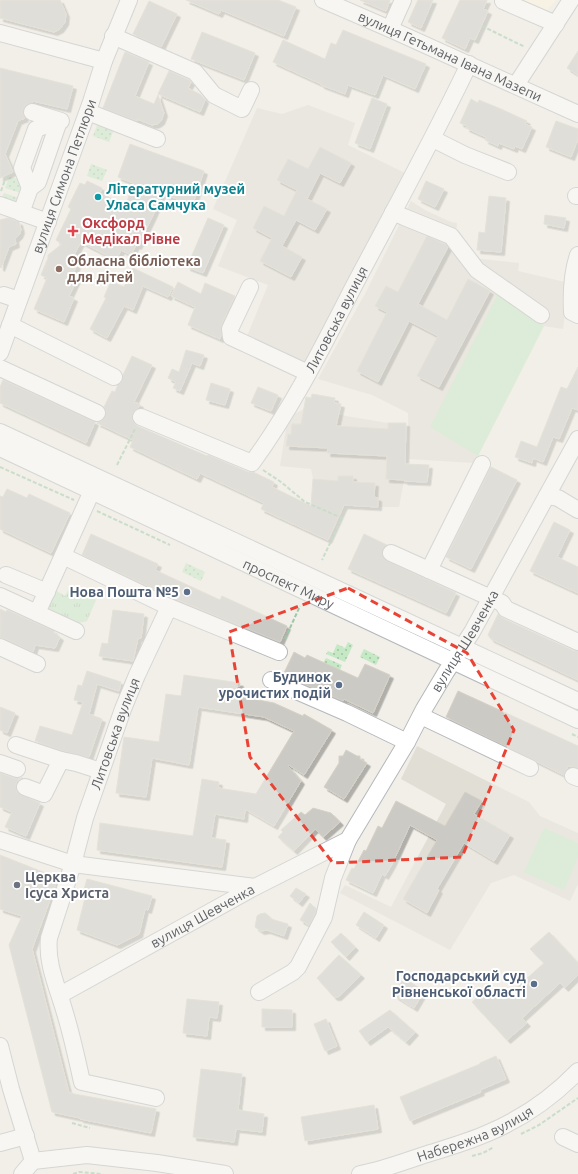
<svg xmlns="http://www.w3.org/2000/svg" width="578" height="1174" viewBox="0 0 578 1174" font-family="Ubuntu,sans-serif">
	<style>
		.commercial { fill: #fef7e0 }
		.education { fill: #e1ded6 }
		.grass { fill: url(#grass-dots) }
		.park { fill: url(#park-tufts) }
		.pitch { fill: #c5e8c5 }
		.building { fill: #cccac5; stroke: #d6d1c6; filter: url(#shadow) }
		.lines { fill: none; stroke-linecap: round; stroke-linejoin: round }
		.minor-casing { stroke: #b5b8bc; stroke-width: 18 }
		.path { stroke: #9cc7a9; stroke-width: 2; stroke-dasharray: 4 2; stroke-linecap: butt }
		.minor { stroke: #fff; stroke-width: 16 }
		.marked { fill: none; stroke: #ea4335; stroke-width: 3; stroke-dasharray: 8 5; stroke-linejoin: round }
		.culture-dot { fill: #0f9aa8; stroke: #fff; stroke-width: 1.5 }
		.health-dot { fill: #e0444e; stroke: #fff; stroke-width: 1.5 }
		.education-dot { fill: #8d6e63; stroke: #fff; stroke-width: 1.5 }
		.service-dot { fill: #5c6f8a; stroke: #fff; stroke-width: 1.5 }
		.worship-dot { fill: #6b7280; stroke: #fff; stroke-width: 1.5 }
		.labels { text-anchor: middle; dominant-baseline: central; stroke-width: 4; stroke-linejoin: round; paint-order: stroke }
		.street-label { font-size: 14px; fill: #5f6368; stroke: #fff }
		.culture-label { font-size: 14px; font-weight: bold; fill: #0d838f; stroke: #fff; text-anchor: start }
		.health-label { font-size: 14px; font-weight: bold; fill: #be3a42; stroke: #fff; text-anchor: start }
		.education-label { font-size: 14px; font-weight: bold; fill: #785e54; stroke: #fff; text-anchor: start }
		.service-label { font-size: 14px; font-weight: bold; fill: #4e5e75; stroke: #fff; text-anchor: end }
		.worship-label { font-size: 14px; font-weight: bold; fill: #5b616d; stroke: #fff; text-anchor: start }
	</style>
	<defs>
		<pattern id="grass-dots" width="8" height="8" patternUnits="userSpaceOnUse"><rect width="8" height="8" fill="#c5e8c5"/><path d="M2 2h.1M6 6h.1" fill="none" stroke="#a3c0a4" stroke-width="1.8" stroke-linecap="round"/></pattern>
		<pattern id="park-tufts" width="24" height="20" patternUnits="userSpaceOnUse"><rect width="24" height="20" fill="#c5e8c5"/><path d="M3 7l-1-3M5 7V3M7 7l1-3M15 17l-1-3M17 17v-4M19 17l1-3" fill="none" stroke="#a3c0a4"/></pattern>
		<filter id="shadow"><feDropShadow dx="3.5" dy="3.5" stdDeviation="0" flood-color="#0004"/></filter>
	</defs>
	<rect width="100%" height="100%" fill="#f1efe8"/>
	<path class="commercial" d="M524 0H556L547 10Z"/>
	<path class="education" d="M308 105 355 123 348 145 407 174 306 365 247 336 268 285 218 266 237 220 213 209 257 108 282 114Z
		M411 201 425 210 451 222 457 223 456 236 472 258 519 263 518 271 569 283 563 329 543 326 474 463 409 459 408 413 372 395 318 379 367 290Z
		M304 409 388 423 386 478 404 480 399 507H378L311 503 313 479 311 469 280 466 287 422 296 413Z
		M417 746 529 802 540 816 578 833V884L570 901 514 875 491 883 450 950 340 893 345 885 391 907 446 804 401 779Z"/>
	<path class="grass" d="M98 123 114 129 109 142 93 136Z
		M91 164 107 170 102 181 87 176Z
		M11 177 18 179 24 194 5 188 9 178Z
		M4 193 22 199 18 206 0 202Z
		M186 563 205 572 201 581 182 572Z
		M348 642 353 645 345 662 326 654 328 651 333 653 337 644 345 648Z
		M364 649 380 657 376 665 360 657Z
		M326 658 342 665 340 670 323 663Z
		M480 663 578 708V712L479 665Z"/>
	<path class="park" d="M70 586 96 600 87 621 75 624 45 610 55 590 65 596Z"/>
	<path class="pitch" d="M498 294 544 326 478 456 430 427Z
		M544 828 578 843V857L564 890 524 872Z"/>
	<path class="building" d="M0 0H60L66 14 65 22 60 29 54 32 0 18Z
		M186 0H278L296 7 284 36 221 10 219 14Z
		M360 0H390L386 11Z
		M418 0H433L421 28 408 22Z
		M460 0H487L483 9 488 11 475 40 470 38 465 49 442 38Z
		M149 1 177 14 161 47 133 34Z
		M343 30 426 64 415 89 383 75 375 95 348 85 345 94 321 85V84L273 62 283 40 325 59 331 43 336 45Z
		M202 32 255 53 244 80 191 59Z
		M578 51V75L567 68Z
		M125 52 149 62 135 96 154 104 158 95 164 113 161 121 157 124 152 125 137 119V121L103 108Z
		M0 68 73 86 67 109 33 101 32 103 25 105 23 110V114L25 118 18 121 5 154 13 172 0 178Z
		M169 71 189 80 191 82 188 88 201 95 205 100 200 112 158 94Z
		M372 98 387 104 370 149 355 143Z
		M471 99 478 103 479 100 501 109 527 121 525 124 532 127 522 149 515 146 514 149 499 143 498 146 485 140 486 137 466 128 467 126 460 123Z
		M556 121 578 129V139L571 157 546 147Z
		M130 144 204 171 193 204 162 194 153 215 138 246 136 245 131 255 121 250 116 260 81 242 70 262 77 265 73 273 79 275 69 296 74 298 64 322 34 309 47 278 41 275 48 258V255L62 244 56 240 71 209 68 207 80 183 85 185 87 181 102 188 100 193 126 205 133 183 118 177Z
		M320 147 351 163 340 183 320 173 307 199 327 209 315 230 296 220 282 246 302 257 291 277 260 261 272 238 253 228 264 206 284 216 297 190 277 180 288 159 308 169Z
		M426 181 444 189 435 207 418 199Z
		M489 196 506 198 501 252 477 250 479 232 485 233Z
		M545 215 566 218 564 228 544 224Z
		M8 218 19 222 21 230 19 235 15 239 16 244 9 247 1 268 0 267V220Z
		M208 218 224 225 203 273 187 267Z
		M427 236 445 244 448 247 418 304 447 320 468 279 490 291 439 387 417 376 438 336 409 321 378 382 357 371 387 312 375 306 386 286 398 292Z
		M133 268 173 287 168 297 143 286 133 310 124 306 107 338 90 329 106 298 104 297 111 281 124 287Z
		M178 282 201 294 205 283 235 296 221 325V335L220 339 188 325 195 307 171 296Z
		M186 350 204 355 200 366 192 363 180 391 173 388 176 382 168 378 172 369 179 372Z
		M132 356 152 365 134 402 140 404 138 408 135 410 132 414V421L137 426 207 456 208 455 248 472H253L274 482 272 487 311 506 313 479 338 481V476H353V482L375 483 374 497 378 498V507L344 505 328 540 261 509 264 503 200 473 197 479 130 447 133 440 97 423 102 421 105 417 106 412 104 407 112 391 115 392 118 385 122 382 123 375Z
		M578 367V410L572 408 559 439 553 437 543 462 533 458 532 463 515 457 521 441 537 447 561 387 567 389Z
		M3 380 95 422 86 443 0 403V387Z
		M211 383 230 389 225 405 206 400Z
		M258 387 278 395 271 411 251 403Z
		M312 394 335 398 334 403 341 404 336 426 388 429V423H406L405 464 429 465 427 482 404 481V480L386 479 387 456 327 453 328 448 286 446 288 434 291 435 292 424H301L306 397 311 398Z
		M491 467 517 480 471 569 446 557Z
		M7 489 27 498 29 494 70 513 51 553 0 529V496L3 497Z
		M554 522 570 530 557 557 578 567V593L530 571Z
		M91 534 158 564 155 570 220 600 222 596 287 626 280 642 173 598 82 555Z
		M364 534 387 545 383 549 382 554 383 558 387 561 456 593 446 613 348 569Z
		M0 609 6 612 7 610 54 631V633L60 637 55 648 35 645 33 652 4 638H0Z
		M113 610 144 614 141 638H138L133 661 99 656 102 643 108 644Z
		M498 614 502 618 574 651H578V680L491 639 488 635Z
		M294 652 305 658 307 655 358 678 365 664 390 675 373 713 344 699 343 701 283 675Z
		M87 671 121 682 119 691 97 684 89 714 102 719 89 757 63 751 35 741 40 726 72 735 83 702 74 700 78 685 82 686Z
		M184 675 240 683 238 696 274 703 303 716 304 714 332 730 304 775 289 765 288 766 301 781 274 826 245 809 244 819 215 814 211 838 226 840 222 867 97 850 100 823 193 836 202 779 219 782 218 788 256 794 294 731 264 717 198 707 189 765 152 758 146 797 116 793 124 737 159 742 166 694 181 696Z
		M458 691 578 746V768L568 766 564 775 446 717Z
		M0 707 15 713 7 733 0 730Z
		M346 750 357 756H360V759L367 763 344 799 324 787 339 763V756H343Z
		M0 773 14 778H23L19 779 16 783V788L17 793 40 803 26 836 5 827 12 812 0 807Z
		M465 792 482 801 474 814 510 835 494 861 464 843 437 889 439 890 427 913 403 899 437 840 410 825 392 864 385 876 382 874 373 893 346 880 352 868 354 869 364 850 366 851 378 826 382 828 396 801 445 826Z
		M313 808 331 813 340 822 323 837 315 829 294 851 278 837 283 832 281 830 301 812 305 815Z
		M0 855 58 878 32 949 69 1093 156 1109 151 1133 80 1119V1118L52 1112 9 945 22 916 0 909Z
		M87 879 152 896 148 910 145 909 139 934 117 945 77 930 86 894 83 893Z
		M296 888 306 894 299 903 290 896Z
		M310 903 316 909 315 914 309 925 300 920Z
		M364 912 384 925 376 938 356 925Z
		M265 913 269 916 271 919 288 924 284 936 267 930 261 931 255 927 257 916 260 914Z
		M549 932 578 963V975L565 988 560 983 522 1018 527 1023 507 1040 472 1002 490 986 503 1000 544 963 530 949Z
		M341 933 355 947 346 957 331 942Z
		M339 955 361 975 338 997H334L317 978Z
		M404 978 424 991 414 1008 395 996V992Z
		M187 999 219 1002 217 1018 209 1017 207 1036 183 1033Z
		M262 1009 292 1010V1027H262Z
		M390 1010 415 1032 406 1042 388 1027 367 1042 359 1031Z
		M326 1019 337 1046 325 1051 314 1024Z
		M496 1056 506 1079 480 1090 481 1092 410 1121 400 1097 480 1064V1063Z
		M201 1069 242 1074 238 1110 264 1114 262 1132 236 1129 234 1142 193 1137Z
		M374 1105 378 1129 305 1141 301 1117Z"/>
	<g class="lines">
		<g class="minor-casing">
			<g id="minor">
				<path id="s1" d="M323 0 390 29 578 114"/>
				<path d="M503 1 556 24"/>
				<path d="M390 29 403 0"/>
				<path d="M0 33 104 61"/>
				<path d="M113 36 195 72 214 95 242 109 251 90"/>
				<path d="M516 85 571 0"/>
				<path d="M32 112 61 121"/>
				<path d="M88 112 157 139"/>
				<path d="M433 139 465 155 508 172"/>
				<path d="M30 188 22 168 36 129 59 121"/>
				<path d="M576 196H578"/>
				<path d="M0 205 48 222"/>
				<path d="M393 212 404 217 451 236 477 270 541 315"/>
				<path d="M21 213 30 188 38 182 59 121"/>
				<path d="M578 255C572 273 571 293 572 312L578 315"/>
				<path d="M250 287 230 329 231 337 308 373"/>
				<path d="M4 295 19 300"/>
				<path d="M10 325 114 377"/>
				<path id="s2" d="M0 353 91 102 104 61 129 0"/>
				<path d="M0 368 97 413"/>
				<path id="s3" d="M141 417 252 463C293 407 324 344 356 282 394 210 434 138 469 64"/>
				<path d="M0 432 578 701"/>
				<path id="s4" d="M0 448 578 720"/>
				<path d="M547 496 558 498 578 510"/>
				<path d="M391 553 502 603 506 609 578 642"/>
				<path d="M63 556 169 607 279 652"/>
				<path d="M429 570 482 464"/>
				<path d="M6 575 47 592"/>
				<path d="M0 596 76 631"/>
				<path d="M37 613 92 491"/>
				<path d="M0 647 37 664"/>
				<path d="M271 680 347 713 407 742"/>
				<path d="M421 716 530 768"/>
				<path d="M16 745 61 760 44 794 25 787"/>
				<path d="M61 760 76 763 101 771"/>
				<path d="M0 763 17 769"/>
				<path d="M573 776 578 778"/>
				<path d="M0 840 73 864 255 887"/>
				<path d="M259 992 293 972 298 967 324 917 333 878 348 840"/>
				<path id="s5" d="M60 995 255 887 348 840 407 742 424 709 446 672 472 632 578 439"/>
				<path d="M0 1046 11 1089 33 1161"/>
				<path id="s6" d="M156 1098 82 1082C77 1059 72 1036 65 1013 58 988 46 964 49 938L73 864 85 818 123 709 137 675 169 607"/>
				<path d="M563 1137 578 1144"/>
				<path d="M0 1143 26 1136"/>
				<path d="M33 1161 87 1155 157 1163 225 1174"/>
				<path d="M22 1174 33 1161"/>
				<path id="s7" d="M360 1174C382 1170 403 1162 424 1155 446 1148 468 1142 488 1133 521 1119 553 1097 578 1071"/>
			</g>
		</g>
		<path class="path" d="M482 26 525 47
			M1 191 6 177 10 175
			M117 465 135 429
			M0 467 74 500
			M263 470 281 482 305 502 342 518 322 560
			M97 511 170 545
			M285 639 300 606
			M572 734 578 737
			M72 1123 90 1128
			M521 1134 539 1125 578 1098
			M472 1156 483 1153 494 1147
			M73 1174 79 1172 102 1174"/>
		<use href="#minor" class="minor"/>
	</g>
	<path d="M0 0H578V1174H0ZM348 588 467 653 514 730 462 857 333 863 250 757 229 632Z" fill="#f1efe8" fill-opacity=".55" fill-rule="evenodd"/>
	<path class="marked" d="M348 588 467 653 514 730 462 857 333 863 250 757 229 632Z"/>
	<circle class="culture-dot" cx="98" cy="197" r="4"/>
	<path class="health-dot" d="M71 225h4v4h4v4h-4v4h-4v-4h-4v-4h4z"/>
	<circle class="education-dot" cx="59" cy="269" r="4"/>
	<g class="service-dot">
		<circle cx="187" cy="592" r="4"/>
		<circle cx="339" cy="685" r="4"/>
		<circle cx="534" cy="984" r="4"/>
	</g>
	<circle class="worship-dot" cx="17" cy="885" r="4"/>
	<g class="labels">
		<g class="street-label">
			<text stroke="none"><textPath href="#s1" startOffset="139">вулиця Гетьмана Івана Мазепи</textPath></text>
			<text stroke="none"><textPath href="#s2" startOffset="188">вулиця Симона Петлюри</textPath></text>
			<text stroke="none"><textPath href="#s3" startOffset="287">Литовська вулиця</textPath></text>
			<text stroke="none"><textPath href="#s4" startOffset="319">проспект Миру</textPath></text>
			<text stroke="none"><textPath href="#s5" startOffset="558">вулиця Шевченка</textPath></text>
			<text stroke="none"><textPath href="#s6" startOffset="439">Литовська вулиця</textPath></text>
			<text stroke="none"><textPath href="#s5" startOffset="163">вулиця Шевченка</textPath></text>
			<text stroke="none"><textPath href="#s7" startOffset="122">Набережна вулиця</textPath></text>
		</g>
		<g class="culture-label">
			<text x="106" y="189">Літературний музей<tspan x="106" dy="16">Уласа Самчука</tspan></text>
		</g>
		<g class="health-label">
			<text x="82" y="223">Оксфорд<tspan x="82" dy="16">Медікал Рівне</tspan></text>
		</g>
		<g class="education-label">
			<text x="67" y="261">Обласна бібліотека<tspan x="67" dy="16">для дітей</tspan></text>
		</g>
		<g class="service-label">
			<text x="179" y="592">Нова Пошта №5</text>
			<text x="331" y="677">Будинок<tspan x="331" dy="16">урочистих подій</tspan></text>
			<text x="526" y="976">Господарський суд<tspan x="526" dy="16">Рівненської області</tspan></text>
		</g>
		<g class="worship-label">
			<text x="25" y="877">Церква<tspan x="25" dy="16">Ісуса Христа</tspan></text>
		</g>
	</g>
</svg>
